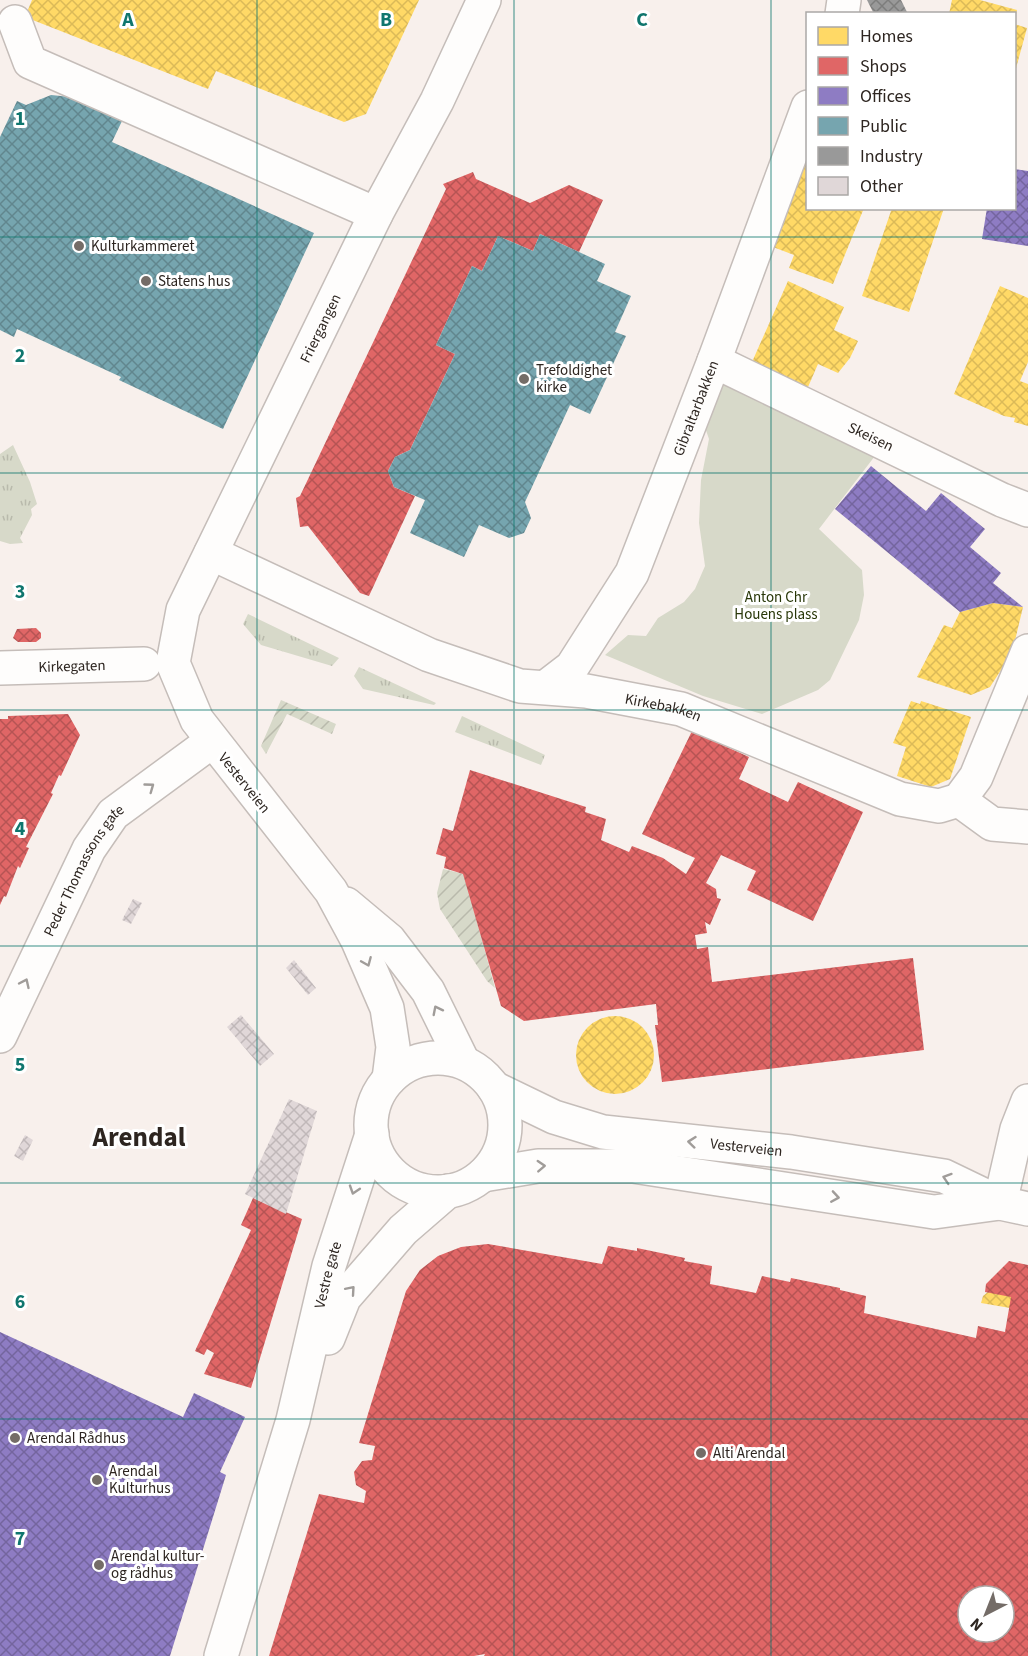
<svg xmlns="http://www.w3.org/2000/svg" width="1028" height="1656" viewBox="0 0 1028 1656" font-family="'Source Sans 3',sans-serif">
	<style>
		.grass { fill: url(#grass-tufts) }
		.park { fill: #d7d9c9 }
		.garden { fill: url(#garden-furrows) }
		.homes { fill: url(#homes-cross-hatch) }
		.shops { fill: url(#shops-cross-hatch); fill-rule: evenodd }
		.offices { fill: url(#offices-cross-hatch) }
		.public { fill: url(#public-cross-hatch) }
		.industry { fill: url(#industry-cross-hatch) }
		.building { fill: url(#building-cross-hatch) }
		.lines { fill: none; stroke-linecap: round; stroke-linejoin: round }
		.street-casing { stroke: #c5bdb9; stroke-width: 36 }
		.secondary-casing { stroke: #c5bdb9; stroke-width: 36 }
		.primary-casing { stroke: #c5bdb9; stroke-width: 36 }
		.street { stroke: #fefdfc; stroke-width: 33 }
		.secondary { stroke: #fefdfc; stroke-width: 33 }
		.primary { stroke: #fefdfc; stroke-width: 33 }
		.oneway { stroke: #a09c99 }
		.grid { fill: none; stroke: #0f766e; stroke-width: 1.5; stroke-opacity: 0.55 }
		.poi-dot { fill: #746c67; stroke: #fff; stroke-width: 2 }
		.labels { text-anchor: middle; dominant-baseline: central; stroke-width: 6; stroke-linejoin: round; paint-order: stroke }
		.poi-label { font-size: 15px; fill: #2d2520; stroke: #fff; text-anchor: start }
		.street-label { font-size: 15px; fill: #2d2520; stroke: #fff }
		.park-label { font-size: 15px; fill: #273607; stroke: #fff }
		.town-label { font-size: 27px; font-weight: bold; fill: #2d2520; stroke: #fff }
		.grid-label { font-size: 20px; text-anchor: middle; font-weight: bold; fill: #0f766e; stroke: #fff; stroke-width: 6; stroke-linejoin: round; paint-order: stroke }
	</style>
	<defs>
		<pattern id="grass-tufts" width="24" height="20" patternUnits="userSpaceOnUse" patternTransform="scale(1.5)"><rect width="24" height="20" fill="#d7d9c9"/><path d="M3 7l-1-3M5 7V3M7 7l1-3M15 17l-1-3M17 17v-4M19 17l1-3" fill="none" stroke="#b9baac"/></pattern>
		<pattern id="garden-furrows" width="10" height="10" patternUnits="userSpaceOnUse" patternTransform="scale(1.5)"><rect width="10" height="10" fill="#d7d9c9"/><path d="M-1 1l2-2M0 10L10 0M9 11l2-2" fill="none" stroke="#b9baac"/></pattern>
		<pattern id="homes-cross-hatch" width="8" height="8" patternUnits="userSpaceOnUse" patternTransform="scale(1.5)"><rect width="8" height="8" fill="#ffd966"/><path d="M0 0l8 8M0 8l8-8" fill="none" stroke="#dbba58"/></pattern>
		<pattern id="shops-cross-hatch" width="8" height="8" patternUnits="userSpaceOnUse" patternTransform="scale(1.5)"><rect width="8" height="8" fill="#e06666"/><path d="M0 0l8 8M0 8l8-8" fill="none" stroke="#b65454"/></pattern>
		<pattern id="offices-cross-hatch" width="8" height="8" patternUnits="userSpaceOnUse" patternTransform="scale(1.5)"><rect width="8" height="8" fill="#8e7cc3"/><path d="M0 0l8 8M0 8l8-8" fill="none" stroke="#74659e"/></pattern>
		<pattern id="public-cross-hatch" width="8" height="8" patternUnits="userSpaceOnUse" patternTransform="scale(1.5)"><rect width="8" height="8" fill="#76a5af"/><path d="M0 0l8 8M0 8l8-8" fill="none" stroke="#61868e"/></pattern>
		<pattern id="industry-cross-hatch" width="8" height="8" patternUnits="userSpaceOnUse" patternTransform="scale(1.5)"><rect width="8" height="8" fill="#999"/><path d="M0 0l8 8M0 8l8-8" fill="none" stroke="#7d7d7c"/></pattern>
		<pattern id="building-cross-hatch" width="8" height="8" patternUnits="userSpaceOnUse" patternTransform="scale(1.5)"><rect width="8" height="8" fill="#e0d7d8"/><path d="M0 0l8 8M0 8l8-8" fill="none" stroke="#c0b8b9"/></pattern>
	</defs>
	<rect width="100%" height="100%" fill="#f8f0ec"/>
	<path class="grass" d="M13 445 30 482 37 504 31 509 32 515 20 538 23 543 10 544 0 541V454Z
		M248 614 339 658 332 666 261 645 243 624Z
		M359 667 436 703 434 705 363 689 354 676Z
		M462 716 545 755 541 765 455 732Z"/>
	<path class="park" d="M733 380 878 452 819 529 862 570 864 595 859 620 830 680 818 690 762 714 703 696 605 655 628 635 646 636 658 618 684 602 695 589 705 566 699 523 701 480 709 439 701 416 711 390Z"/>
	<path class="garden" d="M281 700 336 724 332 734 287 714 266 754 261 746Z
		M443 869 464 874 495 988 487 981 440 909 437 893Z"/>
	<path class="homes" d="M32 0H419L366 114 344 122 216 71 208 89 25 17Z
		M952 0H980L1017 10 1016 14H949Z
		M1014 24 1027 28 1015 72H1014Z
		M807 152 808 208H864L833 284 789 268 794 255 773 247Z
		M892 208H944L909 312 862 296Z
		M788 281 844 307 834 330 858 341 850 358 838 373 818 364 808 387 752 362Z
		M1000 286 1028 298V362L1020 381 1028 384V426L1014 422 1015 418 1004 416 954 394Z
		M993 603 1023 607 1012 653 990 687 971 695 917 677 944 625 952 628 960 612Z
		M911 701 920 704 921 701 971 717 950 779 931 787 897 776 906 747 893 743Z
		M576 1055a39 39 0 1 1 78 0a39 39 0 1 1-78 0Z
		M1011 1273 1016 1274 1010 1308 981 1303 983 1296Z"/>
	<path class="shops" d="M473 172 476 179 530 203 569 185 603 200 579 252 540 234 533 251 498 236 482 271 472 266 436 345 455 354 410 450 395 457 388 471 394 487 415 496 369 596 360 593 308 526 300 527 296 498 300 496 446 189 443 184Z
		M36 628 41 633V638L36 642H18L13 638 17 629Z
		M68 714 80 735 61 776 59 775 51 793 53 794 26 847 29 848 20 868 18 866 6 897 4 896 0 905V719H8V716Z
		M692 731 749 757 739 779 788 802 798 782 863 812 813 921 747 890 756 871 721 855 706 883 716 889 717 898 721 899 710 925 705 922 707 933 695 935 697 949 708 947 712 982 913 958 924 1050 662 1082 655 1025H658L656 1004 524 1021 501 1006 463 874 444 868 446 857 436 854 443 828 453 831 470 770 586 807 585 812 606 819 601 840 629 852 632 846 663 858 686 874 695 858 642 834Z
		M253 1198 302 1219 251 1388 204 1374 214 1353 207 1349 204 1355 195 1351 251 1230 241 1225Z
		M488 1244 602 1264 608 1246 637 1251V1248L685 1258 684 1261 712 1266 710 1284 756 1293 762 1276 790 1282 791 1278 840 1288V1290L866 1296 864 1313 976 1338 978 1326 1005 1332 1011 1297 985 1292 986 1284 1009 1261 1028 1265V1656H484L485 1654 474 1656H269L319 1494 364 1503 366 1491 356 1485 354 1472 362 1461 372 1460 375 1446 359 1443 406 1291 420 1270 438 1256 461 1247ZM968 1596H1004V1632H968Z"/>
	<path class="offices" d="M1014 169 1028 171V246L982 239 987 208H1014Z
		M871 466 926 511 941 493 985 529 970 547 1001 573 993 583 1023 607 993 603 960 612 835 509Z
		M0 1332 183 1417 194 1393 245 1417 220 1472 226 1475 170 1656H0Z"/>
	<path class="public" d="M51 95 71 97 122 121 112 142 314 233 223 429 119 380 121 377 17 329 14 337 0 330V137L17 101 26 105Z
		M540 234 605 264 597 281 631 296 615 332 626 336 590 414 570 405 525 502 531 518 524 533 509 538 479 525 464 557 410 533 425 500 394 487 388 471 395 457 410 450 455 354 436 345 472 266 482 271 498 236 533 251Z"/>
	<path class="industry" d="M867 0H901L908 14H874Z"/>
	<path class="building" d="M133 899 142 903 131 924 122 920Z
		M294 960 316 988 308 995 286 968Z
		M241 1015 274 1054 260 1066 227 1027Z
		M289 1099 317 1111 286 1214 245 1194Z
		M25 1135 33 1140 23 1161 14 1156Z"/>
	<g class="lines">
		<g class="street-casing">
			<g id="street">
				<path d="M842 14 844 0"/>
				<path d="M15 22 30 62 376 214"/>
				<path id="s1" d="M714 361 1002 500 1028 510"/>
				<path id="s2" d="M211 553 429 655 520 686 586 691 681 709 900 799 939 806 959 800 976 777 1028 651"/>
				<path id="s3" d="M0 668 144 664"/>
				<path id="s4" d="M546 687 572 667 632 573 714 361 808 107"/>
				<path d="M959 800 992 824 1028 827"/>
				<path id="s5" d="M0 1036 89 849 113 814 211 742"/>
				<path d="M1000 1203 1017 1129 1028 1101"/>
			</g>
		</g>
		<g class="secondary-casing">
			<g id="secondary">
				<path d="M346 904 389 940 428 991 463 1062"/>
				<path id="s6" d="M389 1079 393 1047 387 1008 358 941 331 891 197 720 173 663 183 610 376 214 437 101 484 0"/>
			</g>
		</g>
		<g class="primary-casing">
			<g id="primary">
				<circle cx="438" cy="1125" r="67"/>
				<path id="s7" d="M494 1088 554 1117 603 1132 791 1152 944 1176 1000 1203 1028 1209"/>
				<path d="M483 1175 538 1166H633L934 1212 1000 1203"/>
				<path d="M328 1338 344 1298 403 1230 448 1191"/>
				<path id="s8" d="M221 1656 293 1420 329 1266 372 1134"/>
			</g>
		</g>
		<use href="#street" class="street"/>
		<use href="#secondary" class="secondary"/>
		<use href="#primary" class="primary"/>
	</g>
	<defs><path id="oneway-chevron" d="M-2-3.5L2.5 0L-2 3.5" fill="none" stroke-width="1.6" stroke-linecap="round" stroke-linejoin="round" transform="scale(1.5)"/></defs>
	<g class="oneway">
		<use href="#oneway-chevron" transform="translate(150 787) rotate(-36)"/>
		<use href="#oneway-chevron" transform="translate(367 962) rotate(67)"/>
		<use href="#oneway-chevron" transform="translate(25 983) rotate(-65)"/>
		<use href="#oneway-chevron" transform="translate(437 1010) rotate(-117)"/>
		<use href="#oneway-chevron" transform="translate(692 1142) rotate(-174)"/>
		<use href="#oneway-chevron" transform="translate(541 1166) rotate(-3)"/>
		<use href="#oneway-chevron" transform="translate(947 1178) rotate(-162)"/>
		<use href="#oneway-chevron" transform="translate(354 1190) rotate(108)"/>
		<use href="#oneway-chevron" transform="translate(835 1197) rotate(9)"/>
		<use href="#oneway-chevron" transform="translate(351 1290) rotate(-49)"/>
	</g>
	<path class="grid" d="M257 0V1656M514 0V1656M771 0V1656M0 237H1028M0 473H1028M0 710H1028M0 946H1028M0 1183H1028M0 1419H1028"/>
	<g class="poi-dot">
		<circle cx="79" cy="246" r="6"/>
		<circle cx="146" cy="281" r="6"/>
		<circle cx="524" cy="379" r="6"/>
		<circle cx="15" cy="1438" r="6"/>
		<circle cx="701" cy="1453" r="6"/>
		<circle cx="97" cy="1480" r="6"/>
		<circle cx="99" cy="1565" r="6"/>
	</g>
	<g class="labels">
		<g class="poi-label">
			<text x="91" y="246">Kulturkammeret</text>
			<text x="158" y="281">Statens hus</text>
			<text x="536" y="370">Trefoldighet<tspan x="536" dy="17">kirke</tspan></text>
			<text x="27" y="1438">Arendal Rådhus</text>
			<text x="713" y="1453">Alti Arendal</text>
			<text x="109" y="1471">Arendal<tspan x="109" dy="17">Kulturhus</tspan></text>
			<text x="111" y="1556">Arendal kultur-<tspan x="111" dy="17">og rådhus</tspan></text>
		</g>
		<g class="street-label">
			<text stroke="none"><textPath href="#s6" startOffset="848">Friergangen</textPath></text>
			<text stroke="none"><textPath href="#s4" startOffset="321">Gibraltarbakken</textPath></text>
			<text stroke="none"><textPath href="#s1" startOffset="174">Skeisen</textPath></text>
			<text stroke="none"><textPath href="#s3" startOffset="72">Kirkegaten</textPath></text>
			<text stroke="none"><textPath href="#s2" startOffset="482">Kirkebakken</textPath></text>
			<text transform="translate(244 783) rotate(51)">Vesterveien</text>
			<text stroke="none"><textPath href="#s5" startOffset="186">Peder Thomassons gate</textPath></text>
			<text stroke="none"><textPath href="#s7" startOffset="262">Vesterveien</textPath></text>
			<text stroke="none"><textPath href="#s8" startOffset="396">Vestre gate</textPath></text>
		</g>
		<g class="park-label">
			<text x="776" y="597">Anton Chr<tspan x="776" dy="17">Houens plass</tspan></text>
		</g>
		<g class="town-label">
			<text x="139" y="1137">Arendal</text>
		</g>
	</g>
	<g class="grid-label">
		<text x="128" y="26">A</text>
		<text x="386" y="26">B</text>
		<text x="642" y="26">C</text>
		<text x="20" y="125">1</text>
		<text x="20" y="362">2</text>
		<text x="20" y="598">3</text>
		<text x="20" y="835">4</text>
		<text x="20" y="1071">5</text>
		<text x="20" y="1308">6</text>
		<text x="20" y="1545">7</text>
	</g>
	<rect x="806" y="12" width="210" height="198" fill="#ffffff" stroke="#aba8a6" stroke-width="1.5"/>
	<rect x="818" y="27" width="30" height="18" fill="#ffd966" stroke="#aba8a6" stroke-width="1.5"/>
	<text x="860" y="42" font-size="18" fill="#2d2520">Homes</text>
	<rect x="818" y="57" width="30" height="18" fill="#e06666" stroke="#aba8a6" stroke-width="1.5"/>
	<text x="860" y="72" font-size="18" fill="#2d2520">Shops</text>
	<rect x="818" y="87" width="30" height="18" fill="#8e7cc3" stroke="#aba8a6" stroke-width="1.5"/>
	<text x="860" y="102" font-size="18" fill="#2d2520">Offices</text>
	<rect x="818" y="117" width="30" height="18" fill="#76a5af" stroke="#aba8a6" stroke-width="1.5"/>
	<text x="860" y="132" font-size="18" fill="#2d2520">Public</text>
	<rect x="818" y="147" width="30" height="18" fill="#999999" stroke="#aba8a6" stroke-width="1.5"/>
	<text x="860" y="162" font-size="18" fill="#2d2520">Industry</text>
	<rect x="818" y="177" width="30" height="18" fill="#e0d7d8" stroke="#aba8a6" stroke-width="1.5"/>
	<text x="860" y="192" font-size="18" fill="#2d2520">Other</text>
	<g transform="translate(986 1614) rotate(222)"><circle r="28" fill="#ffffff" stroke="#aba8a6" stroke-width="1.5"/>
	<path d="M0-4.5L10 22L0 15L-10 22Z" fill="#746c67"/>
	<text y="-9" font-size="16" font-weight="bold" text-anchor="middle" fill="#2d2520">N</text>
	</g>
</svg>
